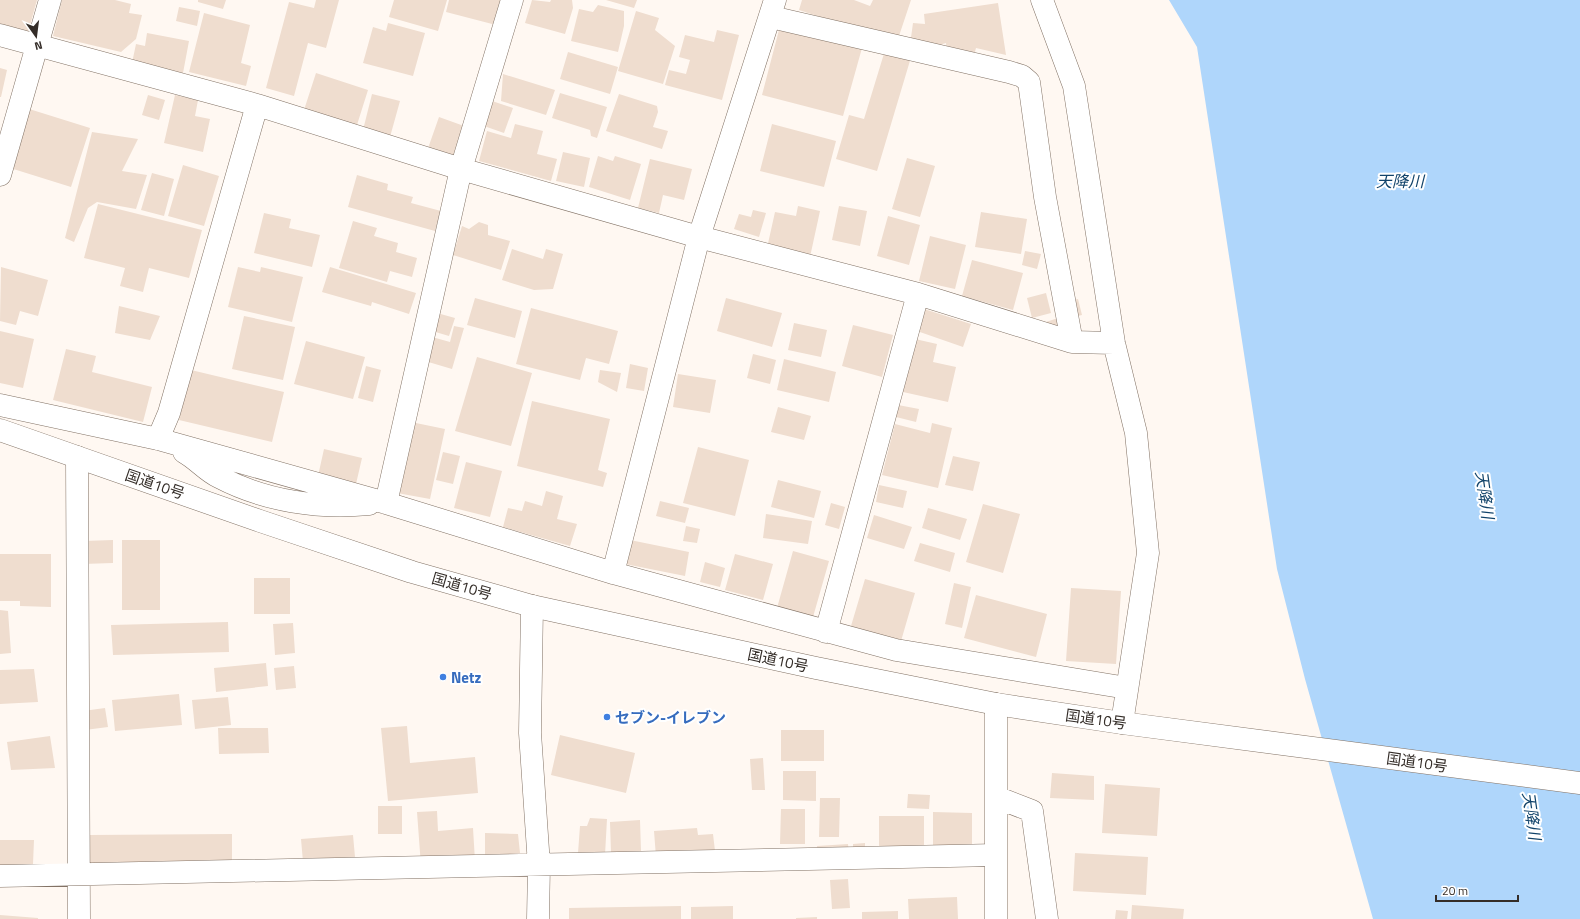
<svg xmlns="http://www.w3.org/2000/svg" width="1580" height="919" viewBox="0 0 1580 919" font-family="'Titillium Web','Noto Sans JP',sans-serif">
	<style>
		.water { fill: #afd6fb }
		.building { fill: #efddcf }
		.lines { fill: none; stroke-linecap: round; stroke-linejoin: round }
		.street-casing { stroke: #827265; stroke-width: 23 }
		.highway-casing { stroke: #827265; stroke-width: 23 }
		.street { stroke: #fff; stroke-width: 22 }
		.highway { stroke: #fff; stroke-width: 22 }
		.shop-dot { fill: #3f7fe0; stroke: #fff; stroke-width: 1.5 }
		.labels { text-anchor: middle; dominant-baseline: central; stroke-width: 4; stroke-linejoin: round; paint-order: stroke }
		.street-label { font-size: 15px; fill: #342d28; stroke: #fff }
		.shop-label { font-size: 15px; font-weight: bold; fill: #366cbe; stroke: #fff; text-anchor: start }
		.water-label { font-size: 16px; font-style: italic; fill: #11436a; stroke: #fff }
	</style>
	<rect width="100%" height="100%" fill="#fff8f2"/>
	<path class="water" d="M1169 0H1580V919H1373L1305 679 1277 569 1197 47Z"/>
	<path class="building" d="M0 0H37L27 36 0 28Z
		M62 0H115L131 4 129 13 142 15 136 39 121 52 53 36Z
		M198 0H226L223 9 198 2Z
		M316 0H339L326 48 308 43 294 96 266 88 289 2 314 8Z
		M394 0H447L438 31 389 17Z
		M449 0H502L496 25 446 12Z
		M532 0 550 2 551 0H572L573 8 565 34 525 23Z
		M606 0H637L634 8Z
		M802 0H854L870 6 873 0H911L897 42 799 10Z
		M998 3 1006 55 976 48 973 59 947 53 946 43 930 48 910 45 913 23 925 24 924 14Z
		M598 5 624 11V26L618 52 571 41 579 9 593 12Z
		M179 7 200 11 197 26 176 21Z
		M636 11 659 18 655 30 675 46 663 84 618 71Z
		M204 13 250 25 241 63 251 66 246 86 189 72Z
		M388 23 425 33 413 76 363 63 373 27 386 31Z
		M780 26 862 48 843 116 762 95Z
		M717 30 739 35 722 100 665 85 669 70 686 74 690 60 679 57 685 35 714 42Z
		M147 33 189 41 183 73 132 63 136 44 145 46Z
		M886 47 912 54 877 171 836 159 849 115 864 119Z
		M568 52 618 67 610 94 560 79Z
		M0 68 7 70 1 97H0Z
		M316 73 368 90 356 128 304 110Z
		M503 74 555 90 546 115 501 101Z
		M560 93 607 107 597 138 591 136 590 130 552 118Z
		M372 94 400 101 390 137 363 130Z
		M619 94 657 106 658 112 653 127 668 131 662 149 606 131Z
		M148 95 165 100 159 120 142 115Z
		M175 95 198 100 195 116 210 119 203 152 164 143Z
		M492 101 513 108 504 133 484 126Z
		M26 108 90 128 71 187 7 167Z
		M439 117 464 126 451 162 426 154Z
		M515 124 543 131 537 154 557 159 551 181 479 161 487 131 511 138Z
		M772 124 836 141 824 187 760 171Z
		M92 132 138 139 122 171 147 175 136 209 97 202 88 208 74 242 65 238Z
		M563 152 590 158 584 187 556 181Z
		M598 156 613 161 615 156 641 164 630 200 589 187Z
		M907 158 935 166 920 217 892 209Z
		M650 159 692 169 684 200 663 195 659 213 638 208Z
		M183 165 219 176 204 226 168 216Z
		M152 173 174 179 164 216 141 210Z
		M357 175 388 184 387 190 413 197 411 203 441 211 435 231 348 207Z
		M98 204 202 230 189 278 149 268 143 292 120 286 125 268 84 258Z
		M798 206 820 211 810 257 767 248 775 212 796 216Z
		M839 206 867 211 860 246 832 240Z
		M753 210 766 213 759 237 734 229 739 214 751 217Z
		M981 212 1027 219 1021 254 975 247Z
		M264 213 291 219 289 228 320 235 312 267 254 253Z
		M888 216 920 225 909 265 877 256Z
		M353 221 377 228 374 236 398 243 396 252 417 258 412 277 390 271 387 282 339 268Z
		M479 222 488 225V235L510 241 501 270 453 255 462 226 469 229Z
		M930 236 966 245 955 289 919 281Z
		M512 249 543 259 546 249 563 254 553 289 534 290 502 280Z
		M1025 251 1041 254 1037 269 1022 265Z
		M972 260 1023 273 1013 310 962 296Z
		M1 267 48 280 38 316 20 311 16 325 0 321Z
		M238 267 260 272 261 267 303 277 292 322 228 307Z
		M330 267 416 293 409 314 372 302 371 306 322 292Z
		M1046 293 1051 313 1032 318 1027 298Z
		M475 298 522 311 515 338 467 325Z
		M726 298 782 313 772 347 717 331Z
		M1078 299 1082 315 1073 317 1069 301Z
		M119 306 160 316 150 340 115 333Z
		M531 308 618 331 609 364 586 358 580 380 516 364Z
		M924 309 971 324 963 347 917 331Z
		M437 313 455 318 449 336 432 331Z
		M244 316 295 327 283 380 232 369Z
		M1061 317 1063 323 1045 330 1043 323Z
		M794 323 827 330 821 357 788 350Z
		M853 325 893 335 882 377 842 366Z
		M454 326 464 328 452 369 425 361 432 337 450 342Z
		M0 331 34 339 23 388 0 383Z
		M915 339 937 344 933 362 956 367 948 402 903 392Z
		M306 341 365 357 353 399 294 384Z
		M66 349 96 356 92 372 152 387 143 422 53 400Z
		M753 354 776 360 770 384 747 378Z
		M477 357 532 373 511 446 455 431Z
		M784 359 836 372 829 402 777 390Z
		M630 364 648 368 644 391 626 388Z
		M366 366 381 370 373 402 358 398Z
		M191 370 284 392 272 442 179 420Z
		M600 370 621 373 617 392 598 382Z
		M678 374 716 380 710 413 673 407Z
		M532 401 610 419 598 470 607 473 603 487 517 466Z
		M898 405 919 409 916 422 896 417Z
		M778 407 811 416 804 440 771 432Z
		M411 422 445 429 430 499 397 493Z
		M932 423 952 428 938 488 882 475 895 424 930 433Z
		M698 447 749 460 735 516 683 503Z
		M324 449 362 458 356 484 318 476Z
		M443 452 460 456 453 484 436 480Z
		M953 456 980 462 973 491 945 485Z
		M466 462 502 471 490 517 454 508Z
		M778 480 821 491 814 518 771 507Z
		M879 485 907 491 903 508 876 502Z
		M546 491 563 496 557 519 577 524 570 546 503 527 508 508 522 511 525 501 542 506Z
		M660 501 689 508 685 523 656 516Z
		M831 503 845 507 839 529 825 525Z
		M983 504 1020 514 1003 573 966 562Z
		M928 508 967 519 960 540 922 528Z
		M766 514 812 521 808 544 763 538Z
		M874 515 912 527 904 549 867 538Z
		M686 526 700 529 697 543 683 541Z
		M113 540V563L83 564V541Z
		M122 540H160V610H122Z
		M630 540 689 552 685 576 625 564Z
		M920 543 955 553 950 572 914 561Z
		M793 551 829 561 813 617 777 608Z
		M0 554H51V607L20 606V601H0Z
		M735 554 773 564 763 600 725 590Z
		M705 562 725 568 720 587 700 582Z
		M254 578H290V614H254Z
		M865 579 915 593 901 641 851 626Z
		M954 583 971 587 962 628 945 624Z
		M1071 588 1121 591 1116 664 1066 661Z
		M976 595 1047 614 1036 657 964 638Z
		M0 610 8 611 11 653 0 654Z
		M228 622 229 652 113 655 111 625Z
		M293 623 295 653 275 655 273 624Z
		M266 663 268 686 216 692 214 668Z
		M294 666 296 688 276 690 274 668Z
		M34 669 38 702 0 704V670Z
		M179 694 182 725 115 731 112 700Z
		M228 697 231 725 195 729 192 700Z
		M105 708 108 727 85 730 83 711Z
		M407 726 410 763 475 757 478 793 388 801 381 728Z
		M218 728H268L269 753 219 754Z
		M781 730H824V761H781Z
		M560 735 635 753 626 793 551 775Z
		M50 736 55 768 11 770 7 742Z
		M763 758 765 790H752L750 759Z
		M783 771H816V801L783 800Z
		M1052 773 1094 776V800L1050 798Z
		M1105 784 1160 788 1157 836 1102 833Z
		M908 794 930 795 929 809 907 808Z
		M820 798H840L839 837H819Z
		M378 806H402V834H378Z
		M781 809H805V844H780Z
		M437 811 438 831 473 828 475 861 421 866 417 812Z
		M933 812 972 813V847L933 846Z
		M879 816H924V849H879Z
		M590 818 607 819 605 855 578 853 580 826H587Z
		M640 820 641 851 611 853 610 822Z
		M697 828 698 835 713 834 715 851 656 857 654 831Z
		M485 833 518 834 520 853 485 857Z
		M232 834V862L89 864V835Z
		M353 835 355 857 303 862 301 839Z
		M0 840H34L33 864 0 866Z
		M865 843V854L853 855V844Z
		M848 844 849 854 818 855 817 846Z
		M1075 853 1148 857 1146 895 1073 891Z
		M848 879 850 908 832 909 830 880Z
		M957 897 958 919H909L908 899Z
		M1132 905 1184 909 1183 919H1131Z
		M681 906V919H569V908Z
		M733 906V919H691V907Z
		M1116 910 1128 911 1127 919H1115Z
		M898 911V919H862V912Z
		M0 915 38 918V919H0Z
		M817 917V919H796V918Z"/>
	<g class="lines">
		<g class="street-casing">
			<path id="street" d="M1042 0 1074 86 1114 343 1136 433 1148 553 1122 723
				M771 17 1009 72 1022 76 1029 82 1045 197 1072 342
				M0 35 257 105 461 169 699 237 918 294 1072 342 1114 343
				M0 175 50 0
				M0 405 158 439 386 503 613 573 896 650 1127 688
				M158 439 169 413 257 105
				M184 452C197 459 206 471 219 477 265 501 318 509 369 504
				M77 457 79 919
				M386 503 461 169 512 0
				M613 573 699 237 775 0
				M532 606 530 733 539 865 538 919
				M826 632 918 294
				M996 797 1032 811 1047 919
				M0 876 996 855
				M996 919V704"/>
		</g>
		<g class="highway-casing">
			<path id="highway" d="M0 430 260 521 412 572 532 606 816 668 996 704 1122 723 1580 783"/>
		</g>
		<use href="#street" class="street"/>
		<use href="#highway" class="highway"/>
	</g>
	<g class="shop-dot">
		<circle cx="443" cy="677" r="4"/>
		<circle cx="607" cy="717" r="4"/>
	</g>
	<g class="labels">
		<g class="street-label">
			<text transform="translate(155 484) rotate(19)">国道10号</text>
			<text transform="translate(462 586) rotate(16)">国道10号</text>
			<text transform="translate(778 660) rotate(12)">国道10号</text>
			<text transform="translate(1096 719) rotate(8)">国道10号</text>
			<text transform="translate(1417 762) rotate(8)">国道10号</text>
		</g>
		<g class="shop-label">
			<text x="451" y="677">Netz</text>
			<text x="615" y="717">セブン-イレブン</text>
		</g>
		<g class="water-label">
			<text x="1400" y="181">天降川</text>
			<text transform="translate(1485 495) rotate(82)">天降川</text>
			<text transform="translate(1532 816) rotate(82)">天降川</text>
		</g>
	</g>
	<g transform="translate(36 36) rotate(166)" stroke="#ffffff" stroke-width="3" paint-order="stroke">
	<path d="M0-3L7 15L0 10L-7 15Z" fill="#342d28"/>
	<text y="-6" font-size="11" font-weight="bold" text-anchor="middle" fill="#342d28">N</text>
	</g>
	<path d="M1436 895v6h82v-6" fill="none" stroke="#342d28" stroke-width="2"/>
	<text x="1442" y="895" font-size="12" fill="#342d28" stroke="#ffffff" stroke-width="3" paint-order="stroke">20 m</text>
</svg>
